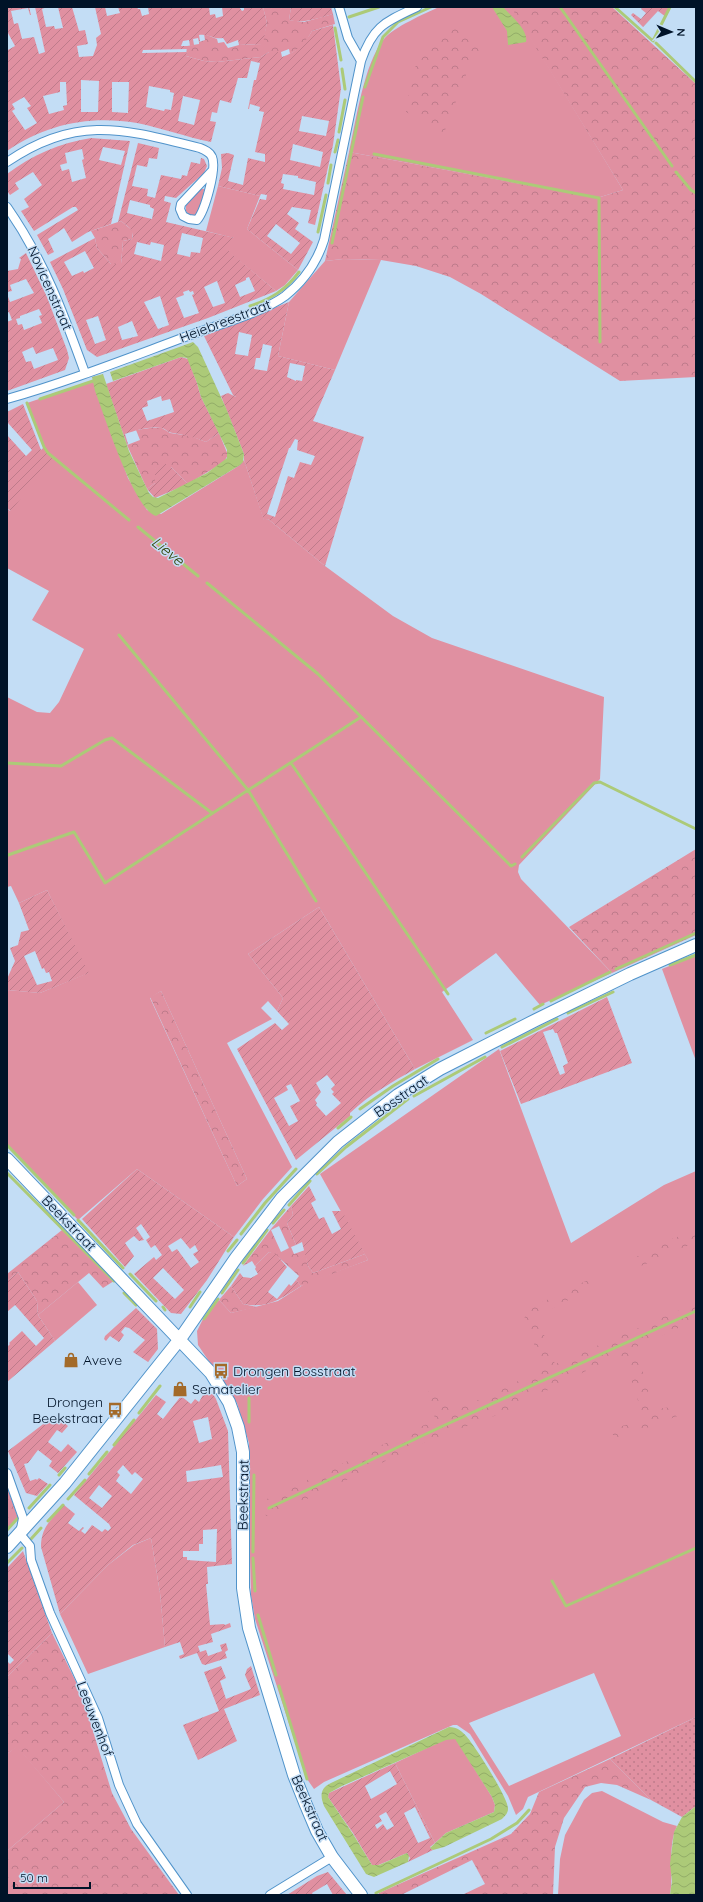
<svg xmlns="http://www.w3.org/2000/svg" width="703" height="1902" viewBox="0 0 703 1902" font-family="Quicksand,sans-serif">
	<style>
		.grass { fill: #e090a1; fill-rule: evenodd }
		.forest { fill: url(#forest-crowns); fill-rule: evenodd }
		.park { fill: url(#park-dots) }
		.garden { fill: url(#garden-furrows); fill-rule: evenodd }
		.water { fill: url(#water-waves) }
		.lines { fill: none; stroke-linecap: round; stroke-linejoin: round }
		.stream { stroke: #acca78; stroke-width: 3 }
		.street-casing { stroke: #5093ca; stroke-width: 10 }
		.secondary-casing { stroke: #5093ca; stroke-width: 14 }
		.street { stroke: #fff; stroke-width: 8 }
		.secondary { stroke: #fff; stroke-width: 12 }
		.labels { text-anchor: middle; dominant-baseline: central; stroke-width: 3; stroke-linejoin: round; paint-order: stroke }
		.street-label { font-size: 14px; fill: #001328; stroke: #c3ddf5 }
		.poi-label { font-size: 14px; fill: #001328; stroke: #c3ddf5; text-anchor: start }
		.water-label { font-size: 15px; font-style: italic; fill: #324407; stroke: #c3ddf5 }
	</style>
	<defs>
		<pattern id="forest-crowns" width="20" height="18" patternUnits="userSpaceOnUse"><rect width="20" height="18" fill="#e090a1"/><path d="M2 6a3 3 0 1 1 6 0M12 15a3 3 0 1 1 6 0" fill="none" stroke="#be7b8b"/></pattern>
		<pattern id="park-dots" width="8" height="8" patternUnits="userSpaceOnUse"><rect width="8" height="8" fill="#e090a1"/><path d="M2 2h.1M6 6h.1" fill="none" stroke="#be7b8b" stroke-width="1.8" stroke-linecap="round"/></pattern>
		<pattern id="garden-furrows" width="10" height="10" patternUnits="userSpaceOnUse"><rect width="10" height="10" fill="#e090a1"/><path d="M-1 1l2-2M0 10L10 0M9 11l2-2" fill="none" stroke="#be7b8b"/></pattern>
		<pattern id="water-waves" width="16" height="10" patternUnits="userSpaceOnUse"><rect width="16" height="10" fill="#acca78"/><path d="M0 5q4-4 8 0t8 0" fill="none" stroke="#92ad68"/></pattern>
	</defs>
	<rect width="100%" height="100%" fill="#c3ddf5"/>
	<path class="grass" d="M439 7H512L623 190 597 198 349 152C356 121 364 63 384 39 392 28 426 13 439 7Z
		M218 186 260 196 247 229 298 270 285 285 276 291 224 248 234 238 206 231Z
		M201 189H204V190L200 210 196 215H189L186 211V205Z
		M343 259 381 260 335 370 278 356 289 302 325 261Z
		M93 381 128 478 147 510 161 514 240 465 244 460 264 520 268 519 325 566 393 616 432 638 604 697 600 779 519 865 518 872 521 879 612 973 540 1005 496 953 442 992 473 1040 415 1069 319 907 248 954 283 998 277 1011 268 1001 261 1008 272 1019 227 1043 292 1167 263 1199 234 1237 137 1169 78 1220 7 1145V990L40 993 88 973 47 890 19 903 11 886 7 887V697L37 712 50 713 59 702 84 649 32 620 49 591 7 568V508L10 511 48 453 44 447 27 403ZM161 991 247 1179 237 1186 150 998Z
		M696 955V1061L662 969Z
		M499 1049 571 1243 664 1185 696 1171V1717L528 1797 523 1809 516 1815 508 1796 470 1734 457 1725H453L324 1782 314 1789 307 1779 255 1619 251 1595 250 1558 249 1443 237 1403 198 1345 197 1331 203 1319 219 1300 231 1313 278 1301 306 1283 368 1260 320 1174ZM594 1673 621 1736 509 1786 469 1723Z
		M78 1282 97 1305 55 1341 38 1315Z
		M151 1538 160 1593 165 1647 88 1674 60 1614 108 1565 134 1545Z
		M446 1739H456L492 1797 495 1805 494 1812 446 1833 435 1843 395 1763Z
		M17 1746 64 1802 7 1851V1754Z
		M602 1791 663 1822 677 1826C667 1847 674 1873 670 1895H558L560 1859 565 1835 584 1800 592 1793Z"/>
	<path class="forest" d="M263 7H291L289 20 304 22 333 14 335 24 312 31 303 46 290 54 289 49 281 52H269L261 57 217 62 204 61 186 56 187 46 199 44V42L205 40 204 34 217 39 218 43 224 42 228 48 239 45 262 44 267 23Z
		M511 7H612L696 84V377L620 381 481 294 450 277 416 266 381 260 343 259 325 261 349 152 597 198 623 190Z
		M452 20 486 53 468 70 444 133 406 112 411 72Z
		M121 221 133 231 132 239 123 241 121 264H111L97 248 95 238 91 231Z
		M150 428H162L170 433 191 436 206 442 219 433 228 455 224 462 188 484 171 467 155 469V483L147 489 127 445 140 440 136 430Z
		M696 849V935L612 973 569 927Z
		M161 991 247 1179 237 1186 150 997Z
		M291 1206 293 1215 287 1223 296 1245 291 1247 294 1254 305 1250 308 1266 313 1273 365 1254 368 1260 301 1286 296 1280 299 1276C289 1268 280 1256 269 1252L255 1266 252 1261 243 1266 271 1229ZM279 1226 289 1248 281 1252 271 1230Z
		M62 1230 114 1281 103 1288 89 1273 38 1315 37 1301 18 1272 7 1281V1274Z
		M696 1230V1242L641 1266 636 1257 658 1244Z
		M596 1276 602 1278 600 1284 537 1316 555 1364 696 1303V1320L636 1347 653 1409 674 1407 680 1415 616 1440 612 1433 619 1427 644 1419 624 1358 616 1356 502 1413 425 1442 280 1512 266 1516 264 1508 267 1499 435 1420 432 1402 427 1393 433 1387 452 1412 544 1369 524 1319 528 1309Z
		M231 1286 243 1304 257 1307 231 1313 219 1300Z
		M7 1487 18 1518 7 1529Z
		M52 1633 81 1692 112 1793 131 1829 179 1895H7V1851L64 1802 17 1747 7 1754V1677Z
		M610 1759 651 1800 617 1785 601 1783 585 1787 564 1818 555 1847 553 1895H462L485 1884 472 1860 401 1895H379V1893L511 1834 530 1814 539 1792Z"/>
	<path class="park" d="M696 1717V1806L682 1817 651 1800 610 1759Z"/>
	<path class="garden" d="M7 7H29L31 15H30L28 8 11 11 14 24 18 23 22 39 34 37 39 54 45 52 35 7H47L42 9 46 27 54 26 55 29 63 28 58 7H72L79 31 85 30 88 44 77 46 79 57 93 56 97 45 96 38 101 34 95 7H105L107 16 120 13 118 7H137L138 9H140L142 16 149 14 148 7H209L210 15 215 14 216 18 223 16 222 7H239L242 11 244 10V7H263L267 23 263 44 239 45 238 40 227 44 223 38C214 40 208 33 199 35L200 41 199 42 198 38 193 39 194 45 190 46 189 40 183 41 181 46H187V49L143 50 142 53 187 52 186 56 204 61 217 62 261 57 269 52H281L282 57C297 52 304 44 312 31L333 25 341 88 333 145 315 225 308 223 311 210 292 207 287 214 299 223 295 229 313 242 298 270 247 229 260 199 266 200 267 195 261 194 260 196 218 186 222 168 221 154 228 153 234 155 228 181 243 185 248 158 265 162V154L255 152 264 112 259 111 260 107 250 104 249 109H248L254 80H256L260 63 251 61 247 78H238L231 103 220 100 217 113 212 112 210 121 216 122 211 142C186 137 162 128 137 123 90 115 46 124 7 151V47L8 50 15 46 8 33 7 34ZM81 80 99 81 98 112H81ZM60 82H66L67 105 63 106 64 110 49 114 43 96 60 92ZM112 82H129L128 113 112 112ZM149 86 170 90V92L174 93 171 110 165 109 164 111 146 107ZM183 96 200 100 194 125 178 121ZM24 97 31 106 27 108 37 123 25 130 12 111 15 109 12 104ZM302 116 329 121 326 136 299 131ZM293 144 323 152 320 167 290 160ZM283 174 298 176V178L316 182 314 195 283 189 284 184 281 183ZM276 224 300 243 291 254 267 236Z
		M291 7H331L333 14C318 18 304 24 289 20Z
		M643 7H671L666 17 658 11 643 27 631 15 633 13 641 19 646 13 641 9Z
		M91 138 130 141 111 224 88 232 72 242 64 228 48 239 54 252 48 255 37 235 78 210 76 207H73L34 231 21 211 29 207 24 199 42 185 33 172 15 183 19 189 10 195 7 191V174C32 155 60 143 91 138ZM103 147 125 151 121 165 99 160ZM82 149 84 159 82 160 86 178 72 182 69 169 62 171 60 165 67 163 65 153Z
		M138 143 159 148 157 159 149 158 147 167 137 165 132 186 148 189 147 196 155 198 161 175 181 179 182 175 187 176 191 162 200 164 201 158 204 159 207 166 204 173 176 198 165 196 164 201 171 203 166 222 235 238 225 248 276 291 208 318 97 357 87 350 63 289 50 262 95 238 97 248 111 264H121L123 241 132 239C135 230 128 227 121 221L118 222ZM130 200 150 205V207L154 209 152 219 127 213ZM182 233 203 238 200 253 191 252 190 257 177 254ZM137 242 150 245 151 242 164 245 161 261 134 254ZM85 251 94 268 84 273 83 271 72 276 64 262ZM249 277 255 291 240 297 235 285 246 280V278ZM217 281 225 303 213 307 204 287ZM189 290 190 292 193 291 194 294 192 295 199 313 184 318 176 298 184 295 183 292ZM160 296 169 325 158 329 144 302ZM98 316 106 340 95 344 86 320ZM132 321 138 336 122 340 118 327Z
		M26 253 47 297 67 350 69 358 65 370 7 391V322L12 320 9 312 7 313V294L10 302 34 293 26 279 10 285 12 291 7 292V271L18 269 21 259 19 258ZM39 309 42 315 39 316 42 323 24 330 22 324 18 325 16 319 20 318V316ZM33 347 36 354 53 348 58 360 34 369 31 361 26 362 22 352Z
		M289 302 278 356 335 370 313 421 364 437 325 566 268 519 264 521 244 460V454L221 396 228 393 236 397 233 395 204 336ZM239 332 252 335 248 356 235 354ZM263 344 272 346 267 371 254 369 256 358H260ZM290 363 305 366 302 381 296 380V381L287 377ZM295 439 298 440 297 450 315 456 311 465 300 462 294 478 288 476 275 517 267 514 289 448H290Z
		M181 357 188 359 197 383 201 397 219 433 206 442C194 437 185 435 173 433 168 433 166 429 162 428 150 426 136 430 125 434L128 444 127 445 106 384ZM161 396 162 401 170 399 174 412 147 421 142 408 148 406 147 401Z
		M23 404 41 450 44 447 53 457 11 511 7 508V435L26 456 32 450 8 423 7 424V412Z
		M163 462 171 467 188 484 155 498 147 489 155 483V469Z
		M47 890 89 973 40 993 7 990V979L15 961 10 948 18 945 21 932 29 930 19 903ZM35 951 42 969 44 968 46 973 49 972 52 981 37 985 24 956Z
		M319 907 415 1069C392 1082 369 1095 350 1113V1116L296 1160 237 1049 275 1023 282 1030 289 1024 277 1011 283 998 248 954ZM327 1075 335 1085 331 1089 334 1092 332 1094 341 1103 326 1116 316 1105 317 1103 315 1100 321 1092 316 1083ZM291 1084 300 1101 290 1106 298 1121 289 1126 274 1098 288 1090 286 1086Z
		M607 997 632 1063 521 1104 500 1051ZM553 1029 555 1033H557L568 1063 563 1066 565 1073 560 1075 543 1032Z
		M137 1169 234 1237 207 1280 181 1314 171 1313 134 1274 154 1257 156 1260 162 1255 155 1245 151 1248 146 1240 150 1237 141 1224 136 1228 144 1240 139 1241 134 1236 125 1243 134 1256 125 1267 82 1219ZM181 1238 190 1249 195 1245 198 1251 193 1254 199 1262 191 1268 177 1249 172 1252 168 1246ZM163 1268 184 1290 175 1299 153 1278Z
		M309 1186 316 1200 311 1203 319 1219 324 1217 332 1234 341 1229 332 1211H342L365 1254 313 1273 308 1266 302 1242 296 1245 287 1223 293 1215 291 1206Z
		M269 1252 276 1254 287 1267 268 1292 277 1299 289 1284 291 1286 296 1280 301 1286C280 1299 268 1309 243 1304L231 1286 240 1273 243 1277 251 1278 258 1274 255 1269 256 1267 255 1266Z
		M18 1272 37 1301 38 1315 55 1341 7 1382V1347L10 1344 9 1343 22 1331 36 1346 44 1338 15 1305 7 1312V1281Z
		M136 1308 157 1329 158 1349 148 1362 133 1352 145 1340 129 1328 125 1327 121 1332 124 1335 119 1342 110 1336 106 1341 104 1339 105 1336Z
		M213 1394 216 1399 228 1431 232 1564 207 1567 208 1584H206L210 1625 224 1624 225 1625 230 1623 231 1627 211 1634 213 1642 198 1646 200 1652 206 1650 208 1656 222 1651 220 1645 226 1643 228 1650 225 1652 227 1658 205 1665 202 1664 197 1653 180 1659 179 1656 184 1654 180 1642 165 1647 160 1593 151 1538 133 1545 108 1565 60 1614 41 1547C41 1527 51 1520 64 1505L75 1514 68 1523 79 1531 83 1527 84 1528 81 1531 85 1534 92 1525 102 1532 105 1529 108 1531 111 1528 109 1524 74 1495 156 1395 166 1402 157 1414 163 1419 181 1396 191 1404 195 1399 199 1402 203 1395ZM208 1417 212 1439 199 1443 193 1421ZM123 1465 132 1475 135 1472 143 1479 131 1494 116 1481 120 1475 117 1472ZM221 1465 223 1477 187 1482 186 1471ZM99 1485 112 1496 102 1508 89 1498ZM217 1529 216 1562 187 1560V1557H183V1551H199V1544H203V1530Z
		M55 1415 68 1426 62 1433 57 1430 48 1442 61 1452 68 1444 77 1452 58 1473 49 1466 52 1461 38 1450 28 1463 24 1464 30 1481 36 1479 37 1480 39 1478 48 1484 37 1496 26 1493 8 1451Z
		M23 1551 52 1633 7 1677V1661L10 1664 14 1660 7 1653V1568Z
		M221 1666 226 1678 220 1681 226 1699 251 1689 245 1675 247 1669 251 1666 260 1695 224 1709 237 1741 198 1760 183 1725 219 1711 204 1672Z
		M395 1763 435 1843 430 1847 433 1850 408 1862 410 1858 407 1853 376 1866 372 1865 353 1833 328 1797 329 1793ZM390 1771 397 1784 371 1799 365 1786ZM415 1807 430 1838 418 1843 404 1813ZM386 1812 394 1826 387 1830 383 1824 377 1829 375 1825 382 1821 379 1816Z
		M328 1872 347 1895H333L327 1884 312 1893 313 1895H287L317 1876Z"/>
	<path class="water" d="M492 7H503C510 15 529 30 526 42L508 45 507 31Z
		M193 342 198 347 226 408 244 454 243 462 240 465 156 516C134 510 104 414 95 391L92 377 103 374 129 451 149 493 153 497 158 498 207 473 227 458V450L201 397 197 383 187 358 181 357 113 381 110 372Z
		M449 1727C457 1727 462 1731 467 1737 475 1746 509 1799 508 1809 508 1813 505 1816 502 1819L444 1847 433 1850 430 1848 446 1833 494 1812 495 1805 492 1797 455 1739 446 1740 342 1786 329 1793 328 1797 353 1834 372 1865H379L407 1853 409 1856 408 1862 374 1877 366 1874 324 1806C320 1796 320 1788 331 1783Z
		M696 1806V1895H670L672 1881 670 1864 674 1832 682 1817Z"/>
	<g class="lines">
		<path class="stream" d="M560 7 672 166
			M615 7 653 41 670 7
			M349 17 379 7
			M335 28 341 60
			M656 43 696 82
			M342 69 345 89
			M365 87 383 37 398 22 431 7
			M339 132 345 100
			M335 152 338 140
			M374 154 599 198 600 342
			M676 172 691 190 696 193
			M328 183 331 165
			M318 232 326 195
			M332 243 363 97
			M250 306C271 299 286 290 299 272
			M40 399 93 381
			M27 403 44 447 48 453 129 520
			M138 527 198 576
			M207 583 318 674 511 866 515 864
			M119 635 248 790 316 901
			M7 763 61 766 105 740 112 738 212 813
			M291 763 448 994
			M8 855 74 832 105 883 361 717
			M522 857 594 783 600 782 696 829
			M670 965 696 955
			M616 969 696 933
			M551 1001 610 972
			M534 1009 543 1004
			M568 1013 613 992
			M486 1033 515 1019
			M502 1047 557 1019
			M414 1096 485 1057
			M360 1109 393 1086 438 1059
			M338 1128 351 1117
			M7 1145 74 1215
			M7 1173 114 1281
			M317 1174 346 1147 408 1099
			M289 1205 310 1181
			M78 1220 123 1268
			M273 1223 284 1210
			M241 1234 265 1203 296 1169
			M228 1251 237 1240
			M243 1263 267 1230
			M130 1274 156 1301
			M124 1293 136 1305
			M222 1293 238 1270
			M163 1307 165 1310
			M190 1307 200 1292
			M204 1319 218 1299
			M139 1413 160 1386
			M249 1422V1398
			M114 1445 134 1420
			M89 1474 107 1452
			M59 1475 65 1468
			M68 1499 85 1480
			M29 1508 50 1485
			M269 1508 445 1425 696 1311
			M48 1521 63 1505
			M7 1530 18 1518
			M31 1539 41 1528
			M253 1552 254 1475
			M253 1558 255 1591
			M7 1563 22 1548
			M552 1581 566 1606 696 1548
			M258 1615 276 1675
			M279 1686 307 1779
			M376 1893 491 1839 517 1823 529 1810"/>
		<g class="street-casing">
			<path id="street" d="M339 7 348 38 361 61
				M7 162C77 114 124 129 200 148 205 150 210 152 212 157 217 168 205 211 197 220L189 219 183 216 180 209 181 204 212 171
				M7 207C45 262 63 312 85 373
				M7 399C71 381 133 356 196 333 221 324 265 311 285 296 304 281 317 262 324 240L361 61C373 26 385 22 417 7
				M7 1473 23 1518 20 1534 30 1546 31 1560 50 1613 98 1718 119 1785 137 1824 187 1895
				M270 1895 332 1857"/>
		</g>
		<g class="secondary-casing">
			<path id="secondary" d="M7 1159 211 1373 229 1402 238 1427 243 1452V1588L249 1628 294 1775 306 1805 317 1831 332 1857 361 1895
				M7 1547 65 1483 180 1339 236 1258 282 1198 338 1142 398 1095 440 1069 536 1020 630 974 696 945"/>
		</g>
		<use href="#street" class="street"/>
		<use href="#secondary" class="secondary"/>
	</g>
	<defs>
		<g id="shop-bare" transform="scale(1.2)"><path d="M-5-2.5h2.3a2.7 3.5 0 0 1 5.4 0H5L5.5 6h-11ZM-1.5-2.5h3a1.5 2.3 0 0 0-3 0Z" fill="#a36a29" stroke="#c3ddf5" stroke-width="2.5" paint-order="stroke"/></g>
		<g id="bus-bare" transform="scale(1.2)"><path d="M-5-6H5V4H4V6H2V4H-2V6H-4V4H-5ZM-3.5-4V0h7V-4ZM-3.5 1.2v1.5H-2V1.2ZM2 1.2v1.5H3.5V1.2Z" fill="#a36a29" stroke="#c3ddf5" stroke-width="2.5" paint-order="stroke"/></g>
	</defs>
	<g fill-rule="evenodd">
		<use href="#shop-bare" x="71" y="1360"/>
		<use href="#bus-bare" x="221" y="1371"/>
		<use href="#shop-bare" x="180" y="1389"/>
		<use href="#bus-bare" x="115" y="1410"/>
	</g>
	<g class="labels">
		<g class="street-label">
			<text transform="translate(50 288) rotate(66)">Novicenstraat</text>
			<text transform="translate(225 321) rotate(-21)">Heiebreestraat</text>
			<text transform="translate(401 1096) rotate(-35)">Bosstraat</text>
			<text transform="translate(69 1223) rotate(46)">Beekstraat</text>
			<text transform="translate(243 1495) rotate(-89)">Beekstraat</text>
			<text transform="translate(95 1719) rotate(69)">Leeuwenhof</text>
			<text transform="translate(310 1808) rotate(66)">Beekstraat</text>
		</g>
		<g class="poi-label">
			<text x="83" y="1360">Aveve</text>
			<text x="233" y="1371">Drongen Bosstraat</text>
			<text x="192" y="1389">Sematelier</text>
			<text x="103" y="1402" text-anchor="end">Drongen<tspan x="103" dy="16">Beekstraat</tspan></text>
		</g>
		<g class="water-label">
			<text transform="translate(168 551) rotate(39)">Lieve</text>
		</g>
	</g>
	<rect width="703" height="1902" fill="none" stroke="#001328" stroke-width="16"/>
	<g transform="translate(671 32) rotate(92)" stroke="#c3ddf5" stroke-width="3" paint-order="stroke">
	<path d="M0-3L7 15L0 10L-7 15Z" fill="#001328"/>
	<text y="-6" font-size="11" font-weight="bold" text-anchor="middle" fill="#001328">N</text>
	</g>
	<path d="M14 1882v6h76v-6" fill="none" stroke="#001328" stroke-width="2"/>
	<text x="20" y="1882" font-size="12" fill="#001328" stroke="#c3ddf5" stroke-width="3" paint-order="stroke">50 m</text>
</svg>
